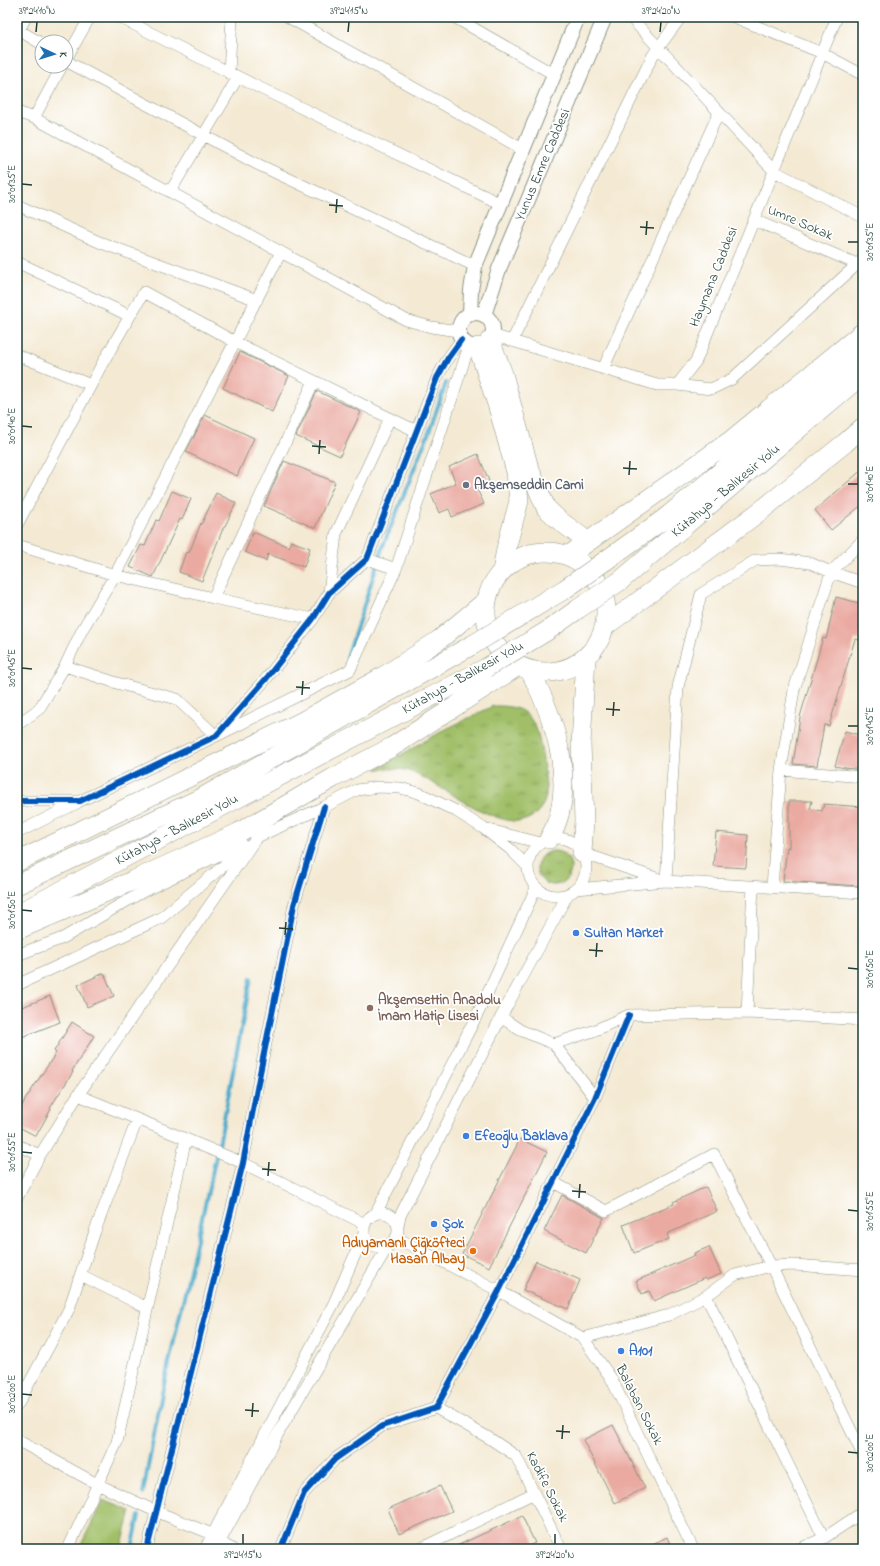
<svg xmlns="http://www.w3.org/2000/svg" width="880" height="1566" viewBox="0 0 880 1566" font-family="'Indie Flower',sans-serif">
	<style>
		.grass { fill: url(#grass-tufts); stroke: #607e4e }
		.green { fill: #a0bf67; stroke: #607e4e }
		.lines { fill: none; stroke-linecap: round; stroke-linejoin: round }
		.stream { stroke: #4baaca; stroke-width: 4 }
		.building { fill: #eaaaa1 }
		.minor-casing { stroke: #8a9484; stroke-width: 12 }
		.tertiary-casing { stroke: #8a9484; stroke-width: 16 }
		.trunk-casing { stroke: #8a9484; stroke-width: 20 }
		.minor { stroke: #fff; stroke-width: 11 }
		.tertiary { stroke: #fff; stroke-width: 14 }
		.trunk { stroke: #fff; stroke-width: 19 }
		.trunk-bridge-casing { stroke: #8a9484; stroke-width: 20; stroke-linecap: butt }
		.trunk-bridge { stroke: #fff; stroke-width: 19 }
		.cycleway-casing { stroke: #fff; stroke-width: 8 }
		.cycleway { stroke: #0057b8; stroke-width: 6 }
		.ticks { fill: none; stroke: #1f3d34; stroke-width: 1.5 }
		.worship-dot { fill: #6b7280; stroke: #fff; stroke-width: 1.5 }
		.shop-dot { fill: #3f7fe0; stroke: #fff; stroke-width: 1.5 }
		.education-dot { fill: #8d6e63; stroke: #fff; stroke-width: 1.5 }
		.food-dot { fill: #e8710a; stroke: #fff; stroke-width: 1.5 }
		.labels { text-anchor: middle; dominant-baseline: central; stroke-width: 3.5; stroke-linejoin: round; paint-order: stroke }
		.street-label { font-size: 14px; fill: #1f3d34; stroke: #fff }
		.worship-label { font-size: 14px; font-weight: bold; fill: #5b616d; stroke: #fff; text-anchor: start }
		.shop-label { font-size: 14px; font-weight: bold; fill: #366cbe; stroke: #fff; text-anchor: start }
		.education-label { font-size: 14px; font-weight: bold; fill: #785e54; stroke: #fff; text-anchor: start }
		.food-label { font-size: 14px; font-weight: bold; fill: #c56008; stroke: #fff; text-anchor: end }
		.neatline { fill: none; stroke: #1f3d34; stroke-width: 1.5 }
		.ticks-label { font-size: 10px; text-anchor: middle; fill: #1f3d34 }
	</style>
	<defs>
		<pattern id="grass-tufts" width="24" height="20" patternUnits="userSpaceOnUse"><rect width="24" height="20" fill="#a0bf67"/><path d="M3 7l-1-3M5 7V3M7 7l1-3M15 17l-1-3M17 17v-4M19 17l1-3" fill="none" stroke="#829c56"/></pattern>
	</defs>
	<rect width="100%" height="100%" fill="#fff"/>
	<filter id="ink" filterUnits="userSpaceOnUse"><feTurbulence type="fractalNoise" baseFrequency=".025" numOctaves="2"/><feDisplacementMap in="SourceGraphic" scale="8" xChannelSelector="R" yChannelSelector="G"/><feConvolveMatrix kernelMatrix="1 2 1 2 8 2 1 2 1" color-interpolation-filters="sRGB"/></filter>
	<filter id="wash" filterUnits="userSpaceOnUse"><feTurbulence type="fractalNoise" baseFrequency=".012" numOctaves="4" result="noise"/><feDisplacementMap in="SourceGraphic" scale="16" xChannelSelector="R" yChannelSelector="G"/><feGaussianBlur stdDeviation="0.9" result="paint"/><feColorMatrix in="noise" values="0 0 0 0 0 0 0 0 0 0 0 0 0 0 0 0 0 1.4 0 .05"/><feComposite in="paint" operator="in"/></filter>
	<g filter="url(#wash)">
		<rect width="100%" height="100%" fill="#f4ead4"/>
		<path class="grass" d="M493 706C504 706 516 706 525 713 530 717 533 722 536 728 541 740 547 783 546 796 544 807 535 817 525 820 494 829 439 782 409 771 400 768 386 769 376 769L446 729Z
			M537 868a17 17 0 1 1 34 0a17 17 0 1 1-34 0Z"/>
		<path class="green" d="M103 1500 131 1511 121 1549H79Z"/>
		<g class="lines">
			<path class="stream" d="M347 658 383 546 429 432 446 383
				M143 1493 162 1393 220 1139 251 978
				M132 1549 139 1516"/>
		</g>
		<g id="blocks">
			<path class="building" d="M240 352 289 376 272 412 223 388Z
				M317 391 361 412 340 456 296 436Z
				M205 415 254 438 237 476 186 452Z
				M478 454 489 481 476 487 484 504 452 517 449 509 439 513 431 494 456 483 449 467Z
				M284 461 335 482 315 528 264 506Z
				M863 469V504L831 530 815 510Z
				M172 491 191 499 182 520 180 519 153 577 130 567 141 545 145 546 156 520 159 521Z
				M216 493 236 503 225 526H224L202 581 179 572 186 552 189 553 201 523H202Z
				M253 532 289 547 291 541 310 548 304 567 268 554 266 561 245 552Z
				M836 597 863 604V622L859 640 855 639 829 726 824 725 817 766 793 764 800 717 823 638 826 639Z
				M845 731 863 736V770L845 768 835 766Z
				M789 801H812L810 809 822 811 824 804 863 807V850L859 886 783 881 787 847 789 848Z
				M716 832 748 835 746 868 713 866Z
				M104 973 114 996 87 1007 78 985Z
				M50 996 60 1022 17 1039V1009Z
				M72 1022 94 1036 72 1071 73 1072 50 1108 51 1109 36 1136 17 1126V1115L25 1100 56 1053 54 1051Z
				M520 1139 547 1152 489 1267 462 1254Z
				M706 1187 717 1211 667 1234 669 1239 634 1253 623 1225 674 1204 673 1202Z
				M562 1195 604 1218 586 1253 544 1231Z
				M709 1247 721 1274 706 1280 705 1278 654 1301 649 1291 642 1294 636 1281 695 1255 694 1253Z
				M536 1261 580 1280 568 1309 523 1290Z
				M613 1425 645 1488 615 1503 583 1440Z
				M440 1486 452 1511 399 1534 388 1509Z
				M522 1516 535 1543 521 1549H450Z
				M667 1537 672 1549H642Z"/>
		</g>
	</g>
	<g filter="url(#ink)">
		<use href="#blocks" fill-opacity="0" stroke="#8a9484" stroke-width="1"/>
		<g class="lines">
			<g class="minor-casing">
				<path id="minor" d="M119 17 260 88 501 204
					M288 17 524 150
					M454 17 555 75
					M630 17 774 171 863 217
					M734 17 822 53 863 75
					M17 29 42 44
					M17 34 26 17
					M66 59 90 17
					M66 61 255 163 475 266
					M229 73 232 17
					M17 112 34 118 406 320 431 327 458 331
					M34 118 62 66
					M170 192 238 77
					M17 205 99 242 257 300
					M754 220 857 264
					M17 262 130 316
					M492 335 657 385H677L696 361 837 17
					M512 341 653 55 681 17
					M17 355 91 385
					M603 369 719 112
					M677 385 711 389 732 379 863 259
					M17 525 102 364 144 292 235 342 416 431
					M17 545 115 575 213 598 313 619
					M367 559 396 569
					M329 593 336 534 390 418
					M213 598 314 381
					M65 666 120 684 177 699 216 736 350 670 396 569 469 346
					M17 725 39 709 65 666 82 630 115 575 281 252
					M781 770 863 777
					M17 800 20 801H80L216 736 266 679 313 619 329 593 367 559 437 378 448 358 461 340
					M489 830 541 843
					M17 833 77 803
					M528 867a29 29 0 1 1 58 0a29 29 0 1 1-58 0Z
					M582 853 662 880
					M666 881 678 687 701 594 756 560 780 559 810 563 831 572 863 583
					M772 887 781 770 794 690 831 572 863 540
					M576 889 666 881 863 893
					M17 955 63 938 144 891 242 844
					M17 985 161 918 246 847
					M747 1013 753 886
					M501 1017 520 1030 554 1044 595 1098
					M554 1044 593 1031 629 1015 747 1013 863 1020
					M186 1139 243 1163 365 1224
					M17 1145 40 1155
					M553 1182 606 1211 714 1154 771 1266 863 1455
					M17 1198 40 1155 78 1095 257 837 324 807 357 790 378 787 400 788 419 793 456 811 483 828 510 849 528 867
					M364 1230a17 17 0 1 1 34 0a17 17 0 1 1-34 0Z
					M376 1213 480 1009 536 888
					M398 1226 400 1216 501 1017 568 894
					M397 1238 499 1291 583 1338 611 1378 693 1549
					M81 1275 147 1308
					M706 1296 824 1538
					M583 1338 669 1315 706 1296 735 1275 771 1266 794 1265 863 1270
					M17 1406 69 1309 95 1231 137 1120
					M436 1408 489 1438 516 1456 561 1549
					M17 1440 97 1484 155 1511 212 1534 220 1542 232 1549
					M68 1549 117 1442 186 1139 78 1095
					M147 1549 243 1163 259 1078 294 905 324 807
					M205 1549 334 1303 364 1234
					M216 1549 280 1430 388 1246
					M281 1549 304 1493 335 1459 382 1426 436 1408 499 1291 595 1098 629 1015
					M420 1549 534 1493
					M799 1549 824 1538 863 1512"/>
			</g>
			<g class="tertiary-casing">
				<path id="tertiary" d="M459 330a17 17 0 1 1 34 0a17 17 0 1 1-34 0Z
					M470 314 471 290 475 266 578 17
					M484 315 499 269 605 17"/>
			</g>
			<g class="trunk-casing">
				<path id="trunk" d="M490 340 503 374 529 468 546 508 560 521 587 541
					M478 347 498 407 516 472 519 501 506 549 502 571
					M486 612a60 60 0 1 1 120 0a60 60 0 1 1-120 0Z
					M568 556 730 441 863 332
					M605 561 664 519 863 353
					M620 581 863 374
					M604 627 763 509 845 443 863 427
					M530 671C555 719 579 788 549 839
					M582 853 584 820 581 744 586 657
					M17 862 301 722 384 676 439 640 487 600
					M17 885 203 797 474 644
					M17 914 486 668
					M17 930 132 881 238 833 333 778 392 747 518 666"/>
			</g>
			<use href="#minor" class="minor"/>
			<use href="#tertiary" class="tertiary"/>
			<use href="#trunk" class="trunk"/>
			<g class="trunk-bridge-casing">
				<path id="trunk-bridge" d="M474 644 565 589 605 561
					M486 668 547 631 578 609 620 581"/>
			</g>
			<use href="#trunk-bridge" class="trunk-bridge"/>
			<g class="cycleway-casing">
				<path id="cycleway" d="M17 800 20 801H80L216 736 266 679 313 619 329 593 367 559 437 378 448 358 461 340
					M147 1549 243 1163 259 1078 294 905 324 807
					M281 1549 304 1493 335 1459 382 1426 436 1408 499 1291 595 1098 629 1015"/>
			</g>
			<use href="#cycleway" class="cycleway"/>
		</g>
	</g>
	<path class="ticks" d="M36 32 37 22M348 32 349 22M660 32 661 22M22 184 32 185M329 205 343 206M336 213 337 199M640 227 654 228M646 235 647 221M848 242H858M22 426 32 427M312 446 326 447M319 454 320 440M623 468 637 469M629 475 630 461M848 484H858M22 668 32 669M296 687 310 688M302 695 303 681M606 709 620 710M613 716 614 702M848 726H858M22 910 32 911M279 928 293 929M285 935 286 922M589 950 603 951M596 957 597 943M848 968 858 969M22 1152 32 1153M262 1169 276 1170M268 1176 269 1162M572 1191 586 1192M579 1198 580 1184M848 1210 858 1211M22 1394 32 1395M245 1410 259 1411M252 1417 253 1403M556 1431 570 1432M562 1439 563 1425M848 1452 858 1453M243 1544V1534M555 1544V1534"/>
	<circle class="worship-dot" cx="466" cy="485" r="4"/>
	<g class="shop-dot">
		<circle cx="576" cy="933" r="4"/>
		<circle cx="466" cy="1136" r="4"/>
		<circle cx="434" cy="1224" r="4"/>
		<circle cx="621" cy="1351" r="4"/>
	</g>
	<circle class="education-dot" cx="370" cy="1008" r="4"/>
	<circle class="food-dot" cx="473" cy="1251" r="4"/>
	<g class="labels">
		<g class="street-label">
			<text transform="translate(543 165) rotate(-67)">Yunus Emre Caddesi</text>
			<text transform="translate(800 223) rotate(23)">Umre Sokak</text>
			<text transform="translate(714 277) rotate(-68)">Haymana Caddesi</text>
			<text transform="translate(726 491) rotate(-40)">Kütahya - Balıkesir Yolu</text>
			<text transform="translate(463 678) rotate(-29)">Kütahya - Balıkesir Yolu</text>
			<text transform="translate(177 830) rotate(-28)">Kütahya - Balıkesir Yolu</text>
			<text transform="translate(639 1405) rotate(63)">Balaban Sokak</text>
			<text transform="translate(547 1487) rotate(63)">Kadife Sokak</text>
		</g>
		<g class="worship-label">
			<text x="474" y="485">Akşemseddin Cami</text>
		</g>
		<g class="shop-label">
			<text x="584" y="933">Sultan Market</text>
			<text x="474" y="1136">Efeoğlu Baklava</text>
			<text x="442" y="1224">Şok</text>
			<text x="629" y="1351">A101</text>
		</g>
		<g class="education-label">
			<text x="378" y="1000">Akşemsettin Anadolu<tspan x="378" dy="16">İmam Hatip Lisesi</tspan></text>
		</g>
		<g class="food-label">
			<text x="465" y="1243">Adıyamanlı Çiğköfteci<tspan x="465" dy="16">Hasan Albay</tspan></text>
		</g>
	</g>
	<rect width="880" height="1566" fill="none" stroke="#fff" stroke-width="44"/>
	<g transform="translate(54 54) rotate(94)"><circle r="19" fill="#ffffff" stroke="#a5b1ae"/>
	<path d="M0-3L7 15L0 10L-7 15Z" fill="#1f6fb2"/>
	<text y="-6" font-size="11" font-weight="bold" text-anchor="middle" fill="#1f3d34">K</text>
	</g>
	<rect x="22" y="22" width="836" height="1522" class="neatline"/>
	<g class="ticks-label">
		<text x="37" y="14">39°24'10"N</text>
		<text x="349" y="14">39°24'15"N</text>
		<text x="661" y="14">39°24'20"N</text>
		<text transform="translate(11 184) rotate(-90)" y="4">30°01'35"E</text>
		<text transform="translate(869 242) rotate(-90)" y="4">30°01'35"E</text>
		<text transform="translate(11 426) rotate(-90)" y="4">30°01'40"E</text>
		<text transform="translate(869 484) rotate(-90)" y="4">30°01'40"E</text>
		<text transform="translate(11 668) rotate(-90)" y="4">30°01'45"E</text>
		<text transform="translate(869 726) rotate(-90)" y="4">30°01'45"E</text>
		<text transform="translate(11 910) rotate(-90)" y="4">30°01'50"E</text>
		<text transform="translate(869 969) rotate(-90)" y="4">30°01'50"E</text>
		<text transform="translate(11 1152) rotate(-90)" y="4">30°01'55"E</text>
		<text transform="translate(869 1211) rotate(-90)" y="4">30°01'55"E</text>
		<text transform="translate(11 1394) rotate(-90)" y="4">30°02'00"E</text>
		<text transform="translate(869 1453) rotate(-90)" y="4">30°02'00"E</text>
		<text x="243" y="1558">39°24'15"N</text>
		<text x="555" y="1558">39°24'20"N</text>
	</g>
</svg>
